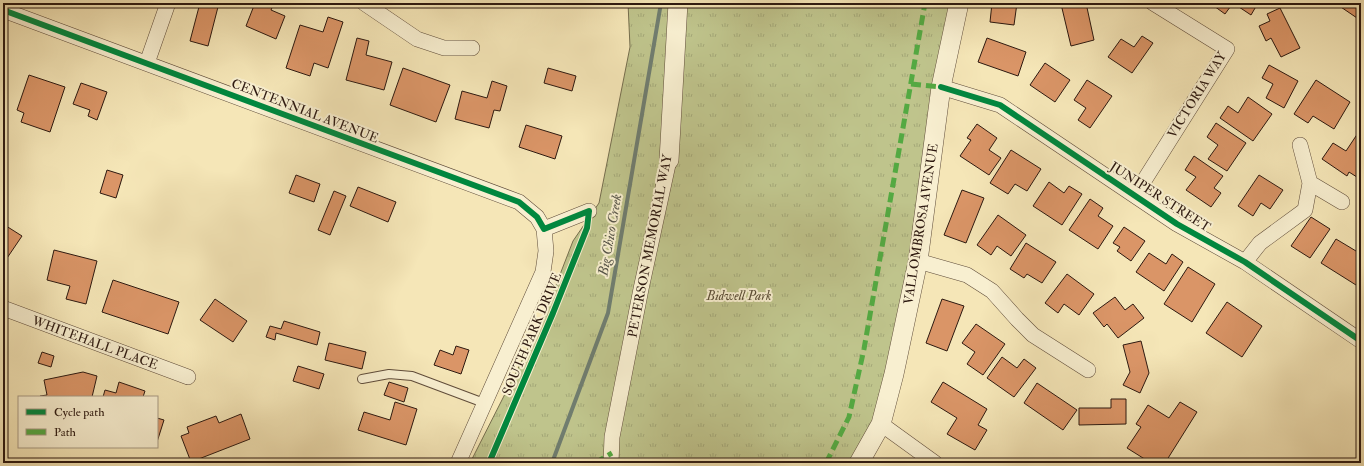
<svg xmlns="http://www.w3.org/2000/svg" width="1364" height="466" viewBox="0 0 1364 466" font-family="'IM FELL Double Pica',serif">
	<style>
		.park { fill: url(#park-tufts); stroke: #766e4e }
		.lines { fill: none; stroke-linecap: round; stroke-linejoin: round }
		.stream { stroke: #707d6f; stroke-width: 4 }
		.building { fill: #da9567; stroke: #2d1910 }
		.service-casing { stroke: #5f4c3a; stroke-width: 10 }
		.minor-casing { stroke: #5f4c3a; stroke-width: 16 }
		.tertiary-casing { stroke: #5f4c3a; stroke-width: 20 }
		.service { stroke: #f8efd0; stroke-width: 8 }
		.minor { stroke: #f8efd0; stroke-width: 15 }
		.tertiary { stroke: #f8efd0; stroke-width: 19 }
		.quiet { stroke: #54a942; stroke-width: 5; stroke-dasharray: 10 5; stroke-linecap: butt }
		.cycleway-casing { stroke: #f8efd0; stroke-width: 8 }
		.cycleway { stroke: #00873e; stroke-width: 6 }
		.labels { text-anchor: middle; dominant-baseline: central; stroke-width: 4; stroke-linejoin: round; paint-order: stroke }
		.street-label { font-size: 13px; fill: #2d1910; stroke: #f8efd0 }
		.park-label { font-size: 13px; font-style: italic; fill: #594c35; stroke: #f8efd0 }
		.water-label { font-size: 14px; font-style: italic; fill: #545348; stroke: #f8efd0 }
	</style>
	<defs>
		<pattern id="park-tufts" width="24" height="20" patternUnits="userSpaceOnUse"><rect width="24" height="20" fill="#bfc48c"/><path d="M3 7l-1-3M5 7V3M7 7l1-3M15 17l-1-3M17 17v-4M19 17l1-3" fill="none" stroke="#a4a878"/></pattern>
	</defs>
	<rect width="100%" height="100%" fill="#f5e6b7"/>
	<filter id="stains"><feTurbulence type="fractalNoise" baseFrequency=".005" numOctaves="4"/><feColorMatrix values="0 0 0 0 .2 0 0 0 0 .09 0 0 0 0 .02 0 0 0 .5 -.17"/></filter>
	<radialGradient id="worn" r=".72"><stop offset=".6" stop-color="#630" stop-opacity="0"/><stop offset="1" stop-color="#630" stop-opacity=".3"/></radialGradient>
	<path class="park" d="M628 3H959L894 374 859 463H470L542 321 573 241 599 203 630 47Z"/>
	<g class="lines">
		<path class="stream" d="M552 463 608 313 661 3"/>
	</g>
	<path class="building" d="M200 3H219L208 46 190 41Z
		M255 3H274L271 10 285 16 276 39 246 26Z
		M992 3H1017L1014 25 990 22Z
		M1065 3H1086L1094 40 1071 46 1061 4Z
		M1216 3H1233L1225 14 1214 6Z
		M1233 3H1258L1251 15Z
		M1335 3H1361V12L1357 18Z
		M1280 8 1300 48 1281 57 1271 38 1266 41 1259 26 1270 21 1267 14Z
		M328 17 343 22 328 68 314 63 310 76 286 68 300 25 323 32Z
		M1142 36 1153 43 1132 73 1108 57 1121 39 1134 47Z
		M357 38 369 41 366 55 392 62 384 90 346 80Z
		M987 38 1026 52 1018 76 978 62Z
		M1045 63 1070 80 1055 102 1030 85Z
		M1269 65 1298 81 1284 108 1266 98 1273 84 1262 78Z
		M403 68 450 85 436 122 390 105Z
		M548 68 576 76 572 91 544 83Z
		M29 75 65 87 50 132 21 122 24 113 17 110Z
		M1087 80 1112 96 1090 128 1078 120 1086 108 1074 100Z
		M1316 80 1350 102 1334 129 1313 116 1308 123 1294 114Z
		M492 81 507 86 500 111 494 110 489 128 455 119 462 91 487 98Z
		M81 83 107 92 97 120 88 116 90 110 73 104Z
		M1248 97 1272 114 1253 141 1220 118 1228 106 1238 113Z
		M1216 123 1246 143 1227 171 1208 159 1218 145 1207 137Z
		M977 124 997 138 989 150 1001 158 989 175 960 156 971 140 967 138Z
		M526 125 562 136 555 159 519 147Z
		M1358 133 1361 135V156L1359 158 1361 160V177L1360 179 1349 172 1347 176 1322 159 1333 143 1346 151Z
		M1011 150 1041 169 1027 191 1015 184 1008 194 990 183Z
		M1194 156 1223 176 1214 188 1221 193 1211 207 1186 190 1196 177 1185 170Z
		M107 170 123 175 116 198 100 193Z
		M296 175 320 184 314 202 289 193Z
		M1259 175 1283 190 1270 209 1261 203 1253 216 1238 206Z
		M1049 182 1064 193 1069 186 1082 194 1062 225 1033 206Z
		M358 187 396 202 388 222 350 206Z
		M962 190 984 198 966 243 944 235Z
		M334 191 346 196 330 235 318 230Z
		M1090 199 1103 208 1098 216 1113 226 1098 249 1069 230Z
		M998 215 1026 235 1011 256 997 246 991 255 977 245Z
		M1311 217 1330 229 1310 258 1291 246Z
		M3 224 22 236 3 264Z
		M1124 227 1145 241 1131 261 1117 251 1120 247 1113 243Z
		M1336 239 1361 254V278L1356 285 1321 263Z
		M1026 243 1056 262 1042 283 1027 274 1024 278 1010 269Z
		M54 250 97 261 86 304 66 299 70 286 47 280Z
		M1149 253 1166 264 1172 254 1183 262 1164 291 1136 272Z
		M1188 267 1215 284 1192 322 1164 304Z
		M1067 274 1094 294 1079 315 1064 304 1058 313 1045 303Z
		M113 280 179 302 168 334 102 312Z
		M1115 297 1125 310 1133 304 1144 318 1118 338 1107 324 1104 327 1093 313Z
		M215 299 247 321 233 342 200 320Z
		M942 299 964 306 947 351 926 343Z
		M1227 302 1262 326 1242 357 1206 333Z
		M284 321 320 332 317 345 276 333 275 340 266 337 270 326 281 329Z
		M976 324 1005 344 983 375 967 364 975 352 962 343Z
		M1141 341 1149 373 1140 393 1123 385 1130 372 1123 345Z
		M329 343 366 352 362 369 325 360Z
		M456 346 469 350 461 374 434 365 440 350 453 355Z
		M42 352 54 356 51 367 38 363Z
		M1002 357 1017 368 1024 359 1036 368 1014 397 987 378Z
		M298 366 324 374 319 389 293 381Z
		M83 372 97 376 92 397H40V396L47 395 44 380Z
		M119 382 145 391 143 397H103L105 390 116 393Z
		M389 382 408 388 404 402 384 395Z
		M943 382 987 409 978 425 987 430 975 450 947 434 957 418 931 402Z
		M1037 383 1077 410 1063 430 1024 403Z
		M1111 399H1126V424L1079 425V408H1111Z
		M395 402 417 409 406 445 358 430 364 412 390 420Z
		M1180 402 1197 412 1165 463H1151L1127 448 1141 427 1136 424 1148 405 1169 418Z
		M241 414 250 439 191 462 181 436 189 433 187 427 216 416 219 423Z
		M157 418 164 420 157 442Z"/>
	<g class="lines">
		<g class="service-casing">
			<path id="service" d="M362 379 389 374 412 376 484 403"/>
		</g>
		<g class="minor-casing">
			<path id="minor" d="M364 3 417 39 444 48H472
				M3 10 519 202 537 217 544 229 589 211
				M147 63 168 3
				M941 87 1000 105 1177 224 1245 262 1361 341
				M1310 183 1342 202
				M1135 195 1227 49 1153 3
				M918 261 967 275 992 291 1017 319 1033 335 1088 370
				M1245 262 1260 243 1305 210 1310 183 1300 145
				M3 308 188 377
				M881 424 935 463
				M458 463 543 272 546 251 544 229
				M611 463 612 437 641 289 669 160"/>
		</g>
		<g class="tertiary-casing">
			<path id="tertiary" d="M669 160 678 3
				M859 463 881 424 894 374 918 261 941 87 959 3"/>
		</g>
		<use href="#service" class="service"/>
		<use href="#minor" class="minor"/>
		<use href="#tertiary" class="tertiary"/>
		<path class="quiet" d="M911 84 941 87
			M595 463 612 453
			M826 463 849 417 864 349 925 3"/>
		<g class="cycleway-casing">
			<path id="cycleway" d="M3 10 519 202 537 217 544 229 589 211
				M941 87 1000 105 1177 224 1245 262 1361 341
				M489 463 553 313 587 228 589 211"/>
		</g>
		<use href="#cycleway" class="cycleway"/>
	</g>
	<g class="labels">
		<g class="street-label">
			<text transform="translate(1197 95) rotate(-58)">VICTORIA WAY</text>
			<text transform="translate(305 111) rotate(21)">CENTENNIAL AVENUE</text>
			<text transform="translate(1160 197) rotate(33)">JUNIPER STREET</text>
			<text transform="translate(921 224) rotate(-81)">VALLOMBROSA AVENUE</text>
			<text transform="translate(650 246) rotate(-79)">PETERSON MEMORIAL WAY</text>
			<text transform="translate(532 334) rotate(-67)">SOUTH PARK DRIVE</text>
			<text transform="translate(95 343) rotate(20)">WHITEHALL PLACE</text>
		</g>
		<g class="park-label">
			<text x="739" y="296">Bidwell Park</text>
		</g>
		<g class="water-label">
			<text transform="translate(610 235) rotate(-80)">Big Chico Creek</text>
		</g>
	</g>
	<rect width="1364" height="466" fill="none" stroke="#f5e6b7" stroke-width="16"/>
	<rect x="4" y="4" width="1356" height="458" fill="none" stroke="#2d1910" stroke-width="2"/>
	<rect x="8" y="8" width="1348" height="450" fill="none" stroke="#2d1910"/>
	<rect x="18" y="396" width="140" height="52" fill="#f8efd0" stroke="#a79983"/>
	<rect x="26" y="409" width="20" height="6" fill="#00873e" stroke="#a79983"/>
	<text x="54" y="416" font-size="12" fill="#2d1910">Cycle path</text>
	<rect x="26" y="429" width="20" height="6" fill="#54a942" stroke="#a79983"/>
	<text x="54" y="436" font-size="12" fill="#2d1910">Path</text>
	<rect width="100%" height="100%" filter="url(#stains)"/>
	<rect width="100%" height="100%" fill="url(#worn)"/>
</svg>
